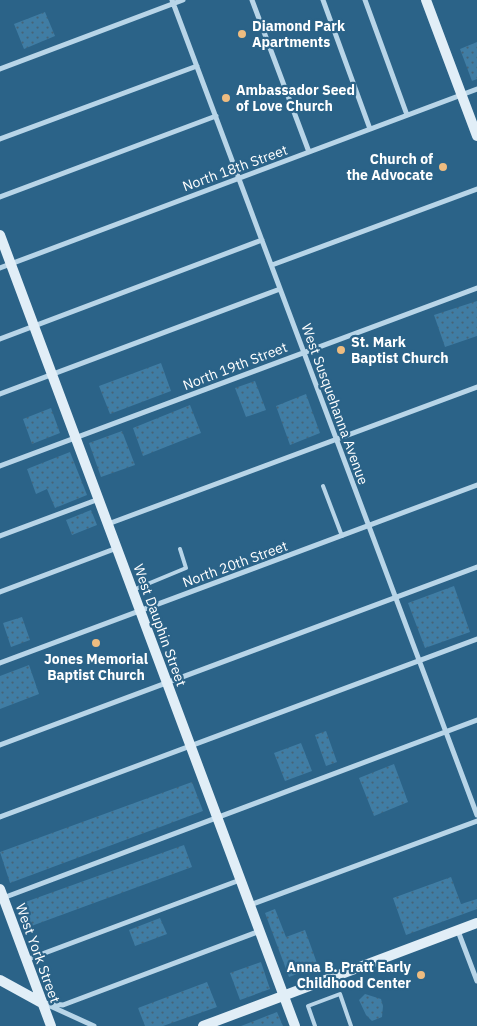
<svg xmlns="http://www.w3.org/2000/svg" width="477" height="1026" viewBox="0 0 477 1026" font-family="'IBM Plex Sans',sans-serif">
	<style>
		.green { fill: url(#green-dots) }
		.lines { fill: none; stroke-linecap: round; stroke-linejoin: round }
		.lane { stroke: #b8d5e8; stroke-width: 4 }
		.street { stroke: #b8d5e8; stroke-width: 5 }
		.secondary { stroke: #e1eef7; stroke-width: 10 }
		.poi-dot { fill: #eebc80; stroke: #2b6388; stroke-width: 2 }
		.labels { text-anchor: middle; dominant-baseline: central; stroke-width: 4.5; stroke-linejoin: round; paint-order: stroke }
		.poi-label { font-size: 14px; font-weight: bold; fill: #fff; stroke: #2b6388; text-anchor: start }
		.street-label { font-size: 14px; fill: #fff; stroke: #2b6388 }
	</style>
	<defs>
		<pattern id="green-dots" width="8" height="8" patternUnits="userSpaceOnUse" patternTransform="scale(1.25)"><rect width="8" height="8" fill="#407da4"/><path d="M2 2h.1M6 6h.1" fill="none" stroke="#466478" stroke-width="1.8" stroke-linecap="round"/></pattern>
	</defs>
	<rect width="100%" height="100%" fill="#2b6388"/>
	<path class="green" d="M45 12 55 36 24 49 14 24Z
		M477 42V79L472 81 460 49Z
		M477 301V336L445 347 434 315Z
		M161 363 171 391 110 414 99 386Z
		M255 381 266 410 246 417 235 388Z
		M306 394 320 433 290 445 276 406Z
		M190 405 201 433 143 456 133 428Z
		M51 408 60 433 32 444 23 419Z
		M122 431 135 465 101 477 89 443Z
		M70 452 87 495 55 508 47 489 36 494 27 469Z
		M91 510 97 525 72 535 66 520Z
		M454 586 470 632 425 648 408 603Z
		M22 617 30 640 11 647 3 623Z
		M29 665 39 694 0 709V676Z
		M326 731 337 762 326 766 315 735Z
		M301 743 312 771 285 781 274 753Z
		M394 764 408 802 374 816 359 778Z
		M192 782 203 811 10 883 0 852Z
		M184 845 192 867 26 928 17 905Z
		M451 877 461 904 477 899V909L406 935 393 898Z
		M275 909 286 937 305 930 318 966 289 977 265 913Z
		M160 918 167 934 135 946 129 930Z
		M261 962 270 989 240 1000 230 973Z
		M207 982 217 1007 163 1026H145L138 1008Z
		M365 994 381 999 383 1006 382 1017 372 1021 366 1015 359 1000Z
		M277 1012 283 1026H241Z"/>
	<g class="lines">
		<path class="lane" d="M323 486 342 536
			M133 590 186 568 180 549
			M315 1026 308 1006 340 994 351 1026"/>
		<path class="street" d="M172 0 477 815
			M252 0 309 152
			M323 0 370 129
			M365 0 407 115
			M0 69 183 0
			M0 139 197 66
			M0 197 216 116
			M272 265 477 189
			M0 268 477 89
			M0 339 262 240
			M0 394 280 289
			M0 466 477 288
			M108 524 477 387
			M0 536 99 499
			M0 592 117 548
			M0 663 477 485
			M0 745 477 567
			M0 817 477 639
			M3 898 477 720
			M250 905 477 821
			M458 931 477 981
			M26 960 240 880
			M43 1003 63 1005 260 931
			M48 1005 94 1026"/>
		<path class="secondary" d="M426 0 477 136
			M0 235 295 1026
			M0 889 51 1026
			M0 980 42 1003
			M203 1026 477 923"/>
	</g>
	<g class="poi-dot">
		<circle cx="242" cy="34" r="5"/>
		<circle cx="226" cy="98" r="5"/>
		<circle cx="443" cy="167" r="5"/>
		<circle cx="341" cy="350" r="5"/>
		<circle cx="96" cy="643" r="5"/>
		<circle cx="421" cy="975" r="5"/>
	</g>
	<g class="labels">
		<g class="poi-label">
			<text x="252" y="26">Diamond Park<tspan x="252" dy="16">Apartments</tspan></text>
			<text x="236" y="90">Ambassador Seed<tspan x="236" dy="16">of Love Church</tspan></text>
			<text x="433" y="159" text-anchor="end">Church of<tspan x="433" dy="16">the Advocate</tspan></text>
			<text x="351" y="342">St. Mark<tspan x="351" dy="16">Baptist Church</tspan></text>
			<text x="96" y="659" text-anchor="middle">Jones Memorial<tspan x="96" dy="16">Baptist Church</tspan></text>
			<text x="411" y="967" text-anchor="end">Anna B. Pratt Early<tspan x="411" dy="16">Childhood Center</tspan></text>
		</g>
		<g class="street-label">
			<text transform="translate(235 168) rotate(-20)">North 18th Street</text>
			<text transform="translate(235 366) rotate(-21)">North 19th Street</text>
			<text transform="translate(335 404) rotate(70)">West Susquehanna Avenue</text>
			<text transform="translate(235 564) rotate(-20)">North 20th Street</text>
			<text transform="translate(160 625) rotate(70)">West Dauphin Street</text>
			<text transform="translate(38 953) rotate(70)">West York Street</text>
		</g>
	</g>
</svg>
